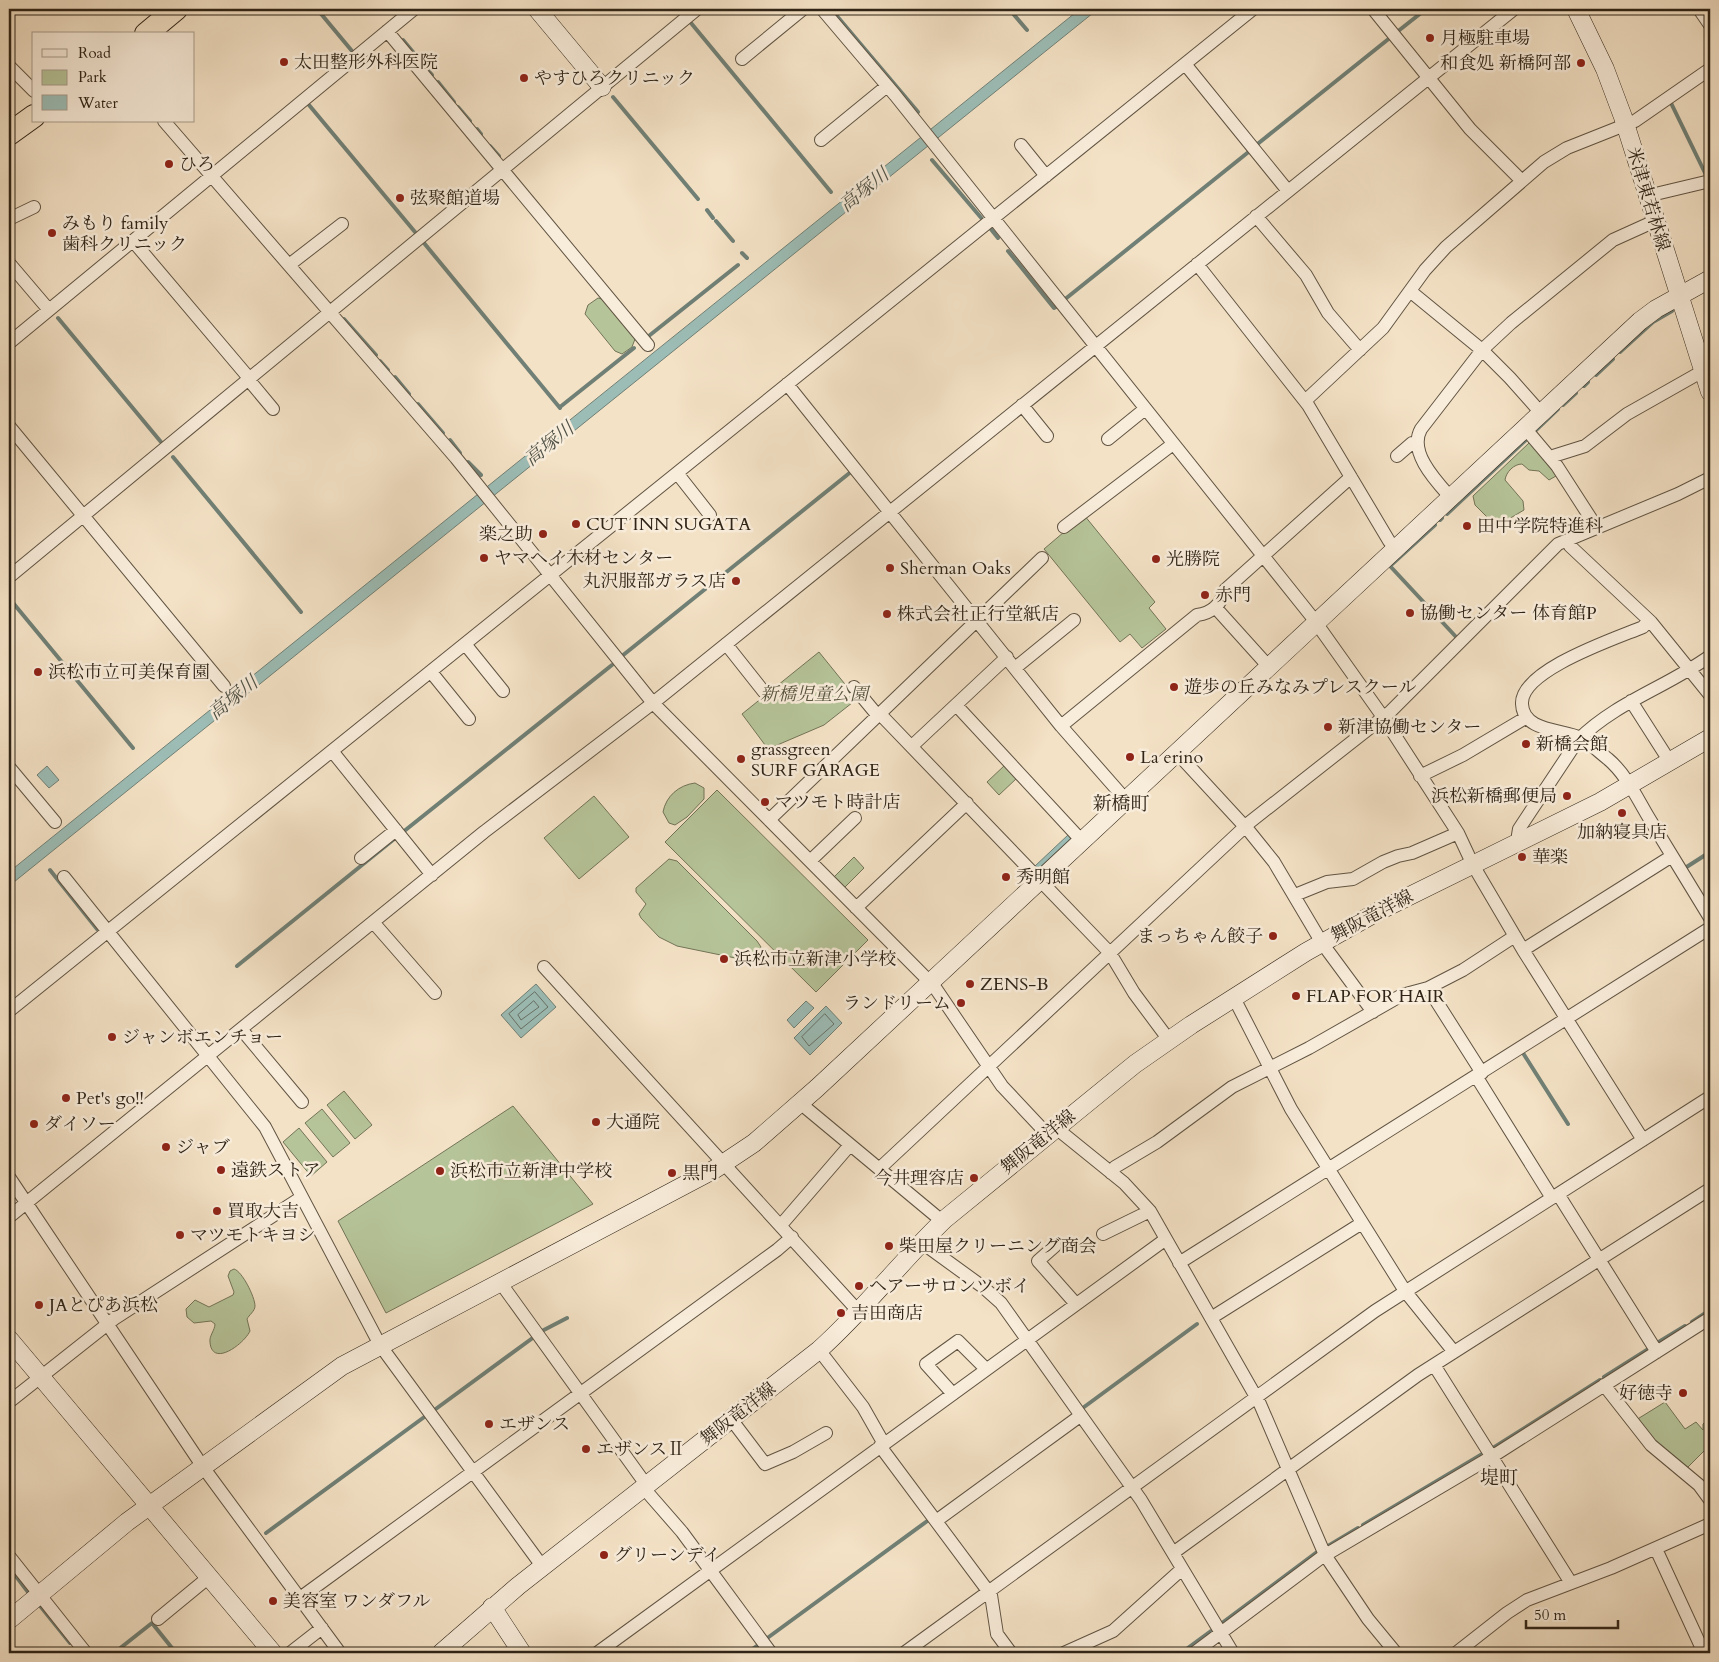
<svg xmlns="http://www.w3.org/2000/svg" width="1719" height="1662" viewBox="0 0 1719 1662" font-family="Cardo,'Noto Serif JP',serif">
	<style>
		.green { fill: #b6c499; stroke: #727458 }
		.water { fill: #9cbdb6; stroke: #708076 }
		.lines { fill: none; stroke-linecap: round; stroke-linejoin: round }
		.shore { stroke: #667066; stroke-width: 1 }
		.stream { stroke: #708076; stroke-width: 4 }
		.street-casing { stroke: #605443; stroke-width: 14 }
		.secondary-casing { stroke: #2f2417; stroke-width: 19 }
		.highway-casing { stroke: #2f2417; stroke-width: 24 }
		.street { stroke: #f8ecda; stroke-width: 12 }
		.secondary { stroke: #f8ecda; stroke-width: 18 }
		.highway { stroke: #f4e2c6; stroke-width: 22 }
		.poi-dot { fill: #8f2418; stroke: #f8ecda; stroke-width: 2 }
		.labels { text-anchor: middle; dominant-baseline: central; stroke-width: 5; stroke-linejoin: round; paint-order: stroke }
		.poi-label { font-size: 18px; fill: #2f2417; stroke: #f8ecda; text-anchor: start }
		.street-label { font-size: 18px; fill: #2f2417; stroke: #f8ecda }
		.park-label { font-size: 18px; font-style: italic; fill: #58543e; stroke: #f8ecda }
		.water-label { font-size: 19px; font-style: italic; fill: #505247; stroke: #f8ecda }
		.neighbourhood-label { font-size: 19px; fill: #2f2417; stroke: #f8ecda }
	</style>
	<rect width="100%" height="100%" fill="#f4e2c6"/>
	<filter id="stains"><feTurbulence type="fractalNoise" baseFrequency=".004" numOctaves="4"/><feColorMatrix values="0 0 0 0 .2 0 0 0 0 .09 0 0 0 0 .02 0 0 0 .5 -.17"/></filter>
	<radialGradient id="worn" r=".72"><stop offset=".6" stop-color="#630" stop-opacity="0"/><stop offset="1" stop-color="#630" stop-opacity=".3"/></radialGradient>
	<path class="green" d="M598 298 602 299 635 339 632 347 622 354 615 351 585 314 588 305Z
		M1529 443 1533 444 1556 473V476L1549 480 1539 471 1529 470 1522 464C1514 464 1506 472 1505 480L1523 501 1524 510 1502 523H1493L1475 505 1473 496Z
		M1084 515 1155 602 1149 608 1166 629 1142 648 1130 634 1120 642 1044 549Z
		M819 652 857 699 824 725 768 749 742 714Z
		M1005 765 1017 778 999 795 987 782Z
		M695 783 704 788V799L687 817 675 825 669 823 663 812C666 796 679 785 695 783Z
		M717 790 868 940 816 992 665 842Z
		M594 796 629 837 579 879 544 838Z
		M854 857 864 868 844 888 833 878Z
		M669 859 677 861 757 941 761 947C758 956 754 959 745 960L677 946 659 937 641 918 639 914 646 904 636 892V888Z
		M344 1091 372 1125 355 1139 327 1105Z
		M513 1106 593 1204 386 1313 338 1221Z
		M322 1109 350 1143 333 1157 305 1123Z
		M299 1128 327 1162 311 1176 283 1142Z
		M234 1269C242 1271 255 1297 255 1306 255 1311 249 1315 247 1319L250 1331C244 1344 212 1368 210 1342 209 1336 215 1330 215 1324L211 1321 194 1323 187 1317 186 1309 195 1300 209 1307 233 1295 234 1292 228 1276 230 1271Z
		M1665 1402 1685 1429 1696 1422 1703 1430V1424L1710 1417V1445L1687 1468 1660 1447 1636 1420Z"/>
	<path class="water" d="M1080 9H1098L9 886V872Z
		M47 766 59 780 49 788 37 775Z
		M1068 835 1071 838 1038 869 1035 866Z
		M536 984 556 1007 521 1038 501 1015Z
		M806 1001 814 1008 794 1028 787 1020Z
		M826 1006 842 1023 810 1055 794 1038Z"/>
	<g class="lines">
		<path class="shore" d="M535 992 548 1007 521 1029 509 1014Z
			M534 1001 539 1007 521 1020 518 1015Z
			M825 1014 834 1024 809 1046 802 1037Z"/>
		<path class="stream" d="M317 9 352 51
			M679 9 682 12
			M831 9 918 112
			M1009 9 1027 30
			M691 23 831 192
			M1397 32 1426 9
			M403 40 418 58
			M423 64 432 75
			M438 82 454 102
			M613 97 698 199
			M1671 103 1707 177
			M309 105 415 232
			M458 107 470 121
			M477 129 481 134
			M490 146 499 156
			M1255 146 1391 37
			M932 160 983 220
			M707 210 713 218
			M716 221 733 241
			M990 228 998 238
			M424 243 560 408
			M1008 251 1054 308 1056 307
			M742 253 747 258
			M1064 300 1251 150
			M58 318 161 442
			M344 319 376 355
			M650 335 738 265
			M1620 352 1653 322 1672 311
			M380 361 388 370
			M1596 375 1613 359
			M395 377 409 394
			M1584 386 1588 382
			M418 404 443 433
			M1563 405 1576 393
			M560 407 634 348
			M1535 431 1558 409
			M450 440 460 453
			M173 457 301 612
			M468 462 481 475
			M1447 514 1528 438
			M1440 520 1442 518
			M1435 525 1390 566 1458 639
			M9 598 133 748
			M622 656 852 471
			M403 832 612 665
			M1685 868 1710 852
			M50 870 97 929
			M237 966 393 840
			M1523 1053 1568 1124
			M1692 1322 1710 1310
			M540 1332 567 1318
			M1657 1343 1685 1326
			M1604 1377 1650 1348
			M1080 1410 1197 1324
			M433 1411 534 1337
			M1493 1448 1600 1380
			M1363 1525 1484 1453
			M266 1533 427 1415
			M1328 1546 1358 1528
			M9 1567 28 1592
			M41 1607 70 1643
			M1222 1623 1317 1552
			M766 1639 930 1519
			M114 1653 152 1623 176 1653
			M747 1653 760 1644
			M1181 1653 1211 1631"/>
		<g class="street-casing">
			<path id="street" d="M822 9 895 95 1312 617 1383 717 1458 833 1473 865 1523 950 1643 1140
				M1373 9 1470 129 1522 181
				M1699 9 1710 25
				M387 31 648 345
				M742 59 803 9
				M1185 64 1288 191
				M9 66 34 91
				M164 121 456 458 653 703 925 977 936 989 1002 1086 1047 1134
				M821 140 887 86
				M1021 145 1046 176
				M1647 196 1710 181
				M1256 216 1306 275 1328 313 1360 350
				M9 219 34 207
				M133 241 249 378
				M9 263 49 310
				M1197 264 1308 405 1389 541 1396 548
				M289 265 342 224
				M1410 291 1482 350 1510 378 1541 413
				M9 343 414 9
				M248 379 273 409
				M787 384 1061 726 1126 800
				M1305 401 1383 328 1425 270 1446 247 1544 162 1567 148 1635 121 1710 69
				M1022 405 1047 436
				M9 426 224 686
				M1525 428 1557 466 1597 528
				M1108 439 1145 409
				M1397 456 1412 443H1417
				M1550 457 1585 446 1627 414 1710 367
				M677 473 710 515
				M1451 498C1436 481 1408 452 1421 429L1482 350 1511 323 1613 240 1655 221
				M1064 527 1173 444
				M1568 540 1570 546 1651 622 1710 695
				M9 577 697 9
				M1215 607 1269 667
				M1649 620 1643 627C1617 638 1520 670 1522 704 1523 732 1563 729 1581 738 1590 743 1599 752 1608 759 1626 774 1637 798 1649 818 1669 851 1690 885 1710 918
				M465 644 503 691
				M726 644 764 692
				M1015 668 1074 620
				M431 672 469 719
				M854 687 878 716
				M1631 701 1670 762
				M956 705 1082 841
				M880 714 1110 953 1134 993 1169 1040
				M1061 726 1197 615C1212 613 1221 605 1225 590L1351 477
				M912 746 1007 657
				M332 751 432 875
				M1177 753 1249 831 1274 862 1322 943 1373 1012
				M9 767 55 822
				M1420 776 1463 755 1527 717
				M769 820 1042 558
				M1521 841 1518 835 1519 829 1578 740C1616 702 1667 687 1710 656
				M361 858 396 830
				M810 861 855 818
				M64 877 265 1127 380 1345 542 1566
				M1295 895 1327 882 1353 879 1383 862 1398 856 1412 853 1458 833
				M856 908 967 803
				M373 922 435 993
				M1523 950 1672 856
				M544 967 859 1312
				M1428 988 1482 1073
				M1234 998 1291 1109 1405 1291 1454 1352
				M9 1011 1253 9
				M241 1029 302 1102
				M1476 1076 1552 1198
				M800 1103 942 1221
				M1056 1128 1124 1183 1150 1211 1260 1404 1325 1555 1368 1619 1396 1653
				M879 1169 1250 822 1390 712 1558 544 1678 494 1710 478
				M1111 1173 1115 1167 1157 1142 1232 1087 1309 1048 1402 995 1428 988 1463 970 1515 936
				M9 1177 203 1467 340 1653
				M1558 1194 1657 1352
				M9 1217 484 832 653 703 1514 9
				M781 1225 850 1145
				M1103 1234 1150 1211
				M921 1242 983 1287 1001 1303 1141 1500 1233 1653
				M1055 1246 1038 1261 1076 1304
				M1179 1263 1710 928
				M500 1282 642 1479 648 1493 682 1532 771 1653
				M1211 1318 1362 1223
				M819 1350 863 1407 884 1444
				M1434 1365 1571 1583
				M1604 1385 1651 1445 1699 1485 1710 1500
				M953 1394 926 1364 958 1341 986 1369
				M9 1402 114 1319 302 1197
				M731 1419 765 1464 793 1452 826 1433
				M880 1446 991 1595 997 1634 1011 1653
				M936 1521 1080 1416
				M1656 1549 1704 1653
				M1173 1553 1418 1375 1710 1189
				M9 1556 86 1653
				M300 1598 777 1250 792 1237
				M158 1619 209 1577
				M290 1653 322 1628
				M597 1653 1166 1239
				M904 1653 1375 1311 1710 1097
				M1064 1653 1113 1631 1182 1569
				M1194 1653 1322 1557 1493 1456 1710 1318
				M1456 1653 1507 1613 1527 1600 1611 1568 1710 1524"/>
		</g>
		<g class="secondary-casing">
			<path id="secondary" d="M537 9 602 87
				M1576 9 1605 69 1623 117 1710 392
				M9 1339 273 1653
				M492 1607 522 1653
				M9 1620 127 1522 342 1366 715 1169 754 1143 817 1088 1640 321 1656 309 1710 279
				M441 1653 518 1586 819 1350C865 1309 901 1261 945 1219L1135 1064 1191 1025 1306 952 1379 911 1600 802 1710 738"/>
		</g>
		<g class="highway-casing">
			<path id="highway" d="M146 34 176 9
				M9 134 34 116"/>
		</g>
		<use href="#street" class="street"/>
		<use href="#secondary" class="secondary"/>
		<use href="#highway" class="highway"/>
	</g>
	<g class="poi-dot">
		<circle cx="1430" cy="38" r="5"/>
		<circle cx="284" cy="62" r="5"/>
		<circle cx="1581" cy="63" r="5"/>
		<circle cx="524" cy="78" r="5"/>
		<circle cx="169" cy="164" r="5"/>
		<circle cx="400" cy="198" r="5"/>
		<circle cx="52" cy="233" r="5"/>
		<circle cx="576" cy="524" r="5"/>
		<circle cx="1467" cy="526" r="5"/>
		<circle cx="543" cy="534" r="5"/>
		<circle cx="484" cy="558" r="5"/>
		<circle cx="1156" cy="559" r="5"/>
		<circle cx="890" cy="568" r="5"/>
		<circle cx="736" cy="581" r="5"/>
		<circle cx="1205" cy="595" r="5"/>
		<circle cx="1410" cy="613" r="5"/>
		<circle cx="887" cy="614" r="5"/>
		<circle cx="38" cy="672" r="5"/>
		<circle cx="1174" cy="687" r="5"/>
		<circle cx="1328" cy="727" r="5"/>
		<circle cx="1526" cy="744" r="5"/>
		<circle cx="1130" cy="757" r="5"/>
		<circle cx="741" cy="759" r="5"/>
		<circle cx="1567" cy="796" r="5"/>
		<circle cx="765" cy="802" r="5"/>
		<circle cx="1622" cy="813" r="5"/>
		<circle cx="1522" cy="857" r="5"/>
		<circle cx="1006" cy="877" r="5"/>
		<circle cx="1273" cy="936" r="5"/>
		<circle cx="724" cy="959" r="5"/>
		<circle cx="970" cy="984" r="5"/>
		<circle cx="1296" cy="996" r="5"/>
		<circle cx="961" cy="1003" r="5"/>
		<circle cx="112" cy="1037" r="5"/>
		<circle cx="66" cy="1098" r="5"/>
		<circle cx="596" cy="1122" r="5"/>
		<circle cx="34" cy="1124" r="5"/>
		<circle cx="166" cy="1147" r="5"/>
		<circle cx="221" cy="1170" r="5"/>
		<circle cx="440" cy="1171" r="5"/>
		<circle cx="672" cy="1173" r="5"/>
		<circle cx="974" cy="1178" r="5"/>
		<circle cx="217" cy="1211" r="5"/>
		<circle cx="180" cy="1235" r="5"/>
		<circle cx="889" cy="1246" r="5"/>
		<circle cx="859" cy="1286" r="5"/>
		<circle cx="39" cy="1305" r="5"/>
		<circle cx="841" cy="1313" r="5"/>
		<circle cx="1683" cy="1393" r="5"/>
		<circle cx="489" cy="1424" r="5"/>
		<circle cx="586" cy="1449" r="5"/>
		<circle cx="604" cy="1555" r="5"/>
		<circle cx="273" cy="1601" r="5"/>
	</g>
	<g class="labels">
		<g class="poi-label">
			<text x="1440" y="38">月極駐車場</text>
			<text x="294" y="62">太田整形外科医院</text>
			<text x="1571" y="63" text-anchor="end">和食処 新橋阿部</text>
			<text x="534" y="78">やすひろクリニック</text>
			<text x="179" y="164">ひろ</text>
			<text x="410" y="198">弦聚館道場</text>
			<text x="62" y="223">みもり family<tspan x="62" dy="21">歯科クリニック</tspan></text>
			<text x="586" y="524">CUT INN SUGATA</text>
			<text x="1477" y="526">田中学院特進科</text>
			<text x="533" y="534" text-anchor="end">楽之助</text>
			<text x="494" y="558">ヤマヘイ木材センター</text>
			<text x="1166" y="559">光勝院</text>
			<text x="900" y="568">Sherman Oaks</text>
			<text x="726" y="581" text-anchor="end">丸沢服部ガラス店</text>
			<text x="1215" y="595">赤門</text>
			<text x="1420" y="613">協働センター 体育館P</text>
			<text x="897" y="614">株式会社正行堂紙店</text>
			<text x="48" y="672">浜松市立可美保育園</text>
			<text x="1184" y="687">遊歩の丘みなみプレスクール</text>
			<text x="1338" y="727">新津協働センター</text>
			<text x="1536" y="744">新橋会館</text>
			<text x="751" y="749">grassgreen<tspan x="751" dy="21">SURF GARAGE</tspan></text>
			<text x="1140" y="757">La erino</text>
			<text x="1557" y="796" text-anchor="end">浜松新橋郵便局</text>
			<text x="775" y="802">マツモト時計店</text>
			<text x="1622" y="832" text-anchor="middle">加納寝具店</text>
			<text x="1532" y="857">華楽</text>
			<text x="1016" y="877">秀明館</text>
			<text x="1263" y="936" text-anchor="end">まっちゃん餃子</text>
			<text x="734" y="959">浜松市立新津小学校</text>
			<text x="980" y="984">ZENS-B</text>
			<text x="1306" y="996">FLAP FOR HAIR</text>
			<text x="951" y="1003" text-anchor="end">ランドリーム</text>
			<text x="122" y="1037">ジャンボエンチョー</text>
			<text x="76" y="1098">Pet's go!!</text>
			<text x="606" y="1122">大通院</text>
			<text x="44" y="1124">ダイソー</text>
			<text x="176" y="1147">ジャブ</text>
			<text x="231" y="1170">遠鉄ストア</text>
			<text x="450" y="1171">浜松市立新津中学校</text>
			<text x="682" y="1173">黒門</text>
			<text x="964" y="1178" text-anchor="end">今井理容店</text>
			<text x="227" y="1211">買取大吉</text>
			<text x="190" y="1235">マツモトキヨシ</text>
			<text x="899" y="1246">柴田屋クリーニング商会</text>
			<text x="869" y="1286">ヘアーサロンツボイ</text>
			<text x="49" y="1305">JAとぴあ浜松</text>
			<text x="851" y="1313">吉田商店</text>
			<text x="1673" y="1393" text-anchor="end">好徳寺</text>
			<text x="499" y="1424">エザンス</text>
			<text x="596" y="1449">エザンスⅡ</text>
			<text x="614" y="1555">グリーンデイ</text>
			<text x="283" y="1601">美容室 ワンダフル</text>
		</g>
		<g class="street-label">
			<text transform="translate(1648 199) rotate(73)">米津東若林線</text>
			<text transform="translate(1372 916) rotate(-28)">舞阪竜洋線</text>
			<text transform="translate(1038 1142) rotate(-39)">舞阪竜洋線</text>
			<text transform="translate(738 1414) rotate(-38)">舞阪竜洋線</text>
		</g>
		<g class="park-label">
			<text x="814" y="694">新橋児童公園</text>
		</g>
		<g class="water-label">
			<text transform="translate(864 190) rotate(-39)">高塚川</text>
			<text transform="translate(549 444) rotate(-39)">高塚川</text>
			<text transform="translate(233 698) rotate(-39)">高塚川</text>
		</g>
		<g class="neighbourhood-label">
			<text x="1121" y="804">新橋町</text>
			<text x="1499" y="1478">堤町</text>
		</g>
	</g>
	<rect width="1719" height="1662" fill="none" stroke="#f4e2c6" stroke-width="30"/>
	<rect x="10" y="10" width="1699" height="1642" fill="none" stroke="#2f2417" stroke-width="2.5"/>
	<rect x="15" y="15" width="1689" height="1632" fill="none" stroke="#2f2417"/>
	<rect x="32" y="32" width="162" height="90" fill="#f8ecda" stroke="#a89c8c"/>
	<rect x="42" y="49" width="25" height="8" fill="#f8ecda" stroke="#a89c8c"/>
	<text x="78" y="58" font-size="15" fill="#2f2417">Road</text>
	<rect x="42" y="70" width="25" height="15" fill="#b6c499" stroke="#a89c8c"/>
	<text x="78" y="82" font-size="15" fill="#2f2417">Park</text>
	<rect x="42" y="95" width="25" height="15" fill="#9cbdb6" stroke="#a89c8c"/>
	<text x="78" y="108" font-size="15" fill="#2f2417">Water</text>
	<path d="M1526 1620v8h92v-8" fill="none" stroke="#2f2417" stroke-width="2.5"/>
	<text x="1534" y="1620" font-size="15" fill="#2f2417" stroke="#f8ecda" stroke-width="4" paint-order="stroke">50 m</text>
	<rect width="100%" height="100%" filter="url(#stains)"/>
	<rect width="100%" height="100%" fill="url(#worn)"/>
</svg>
